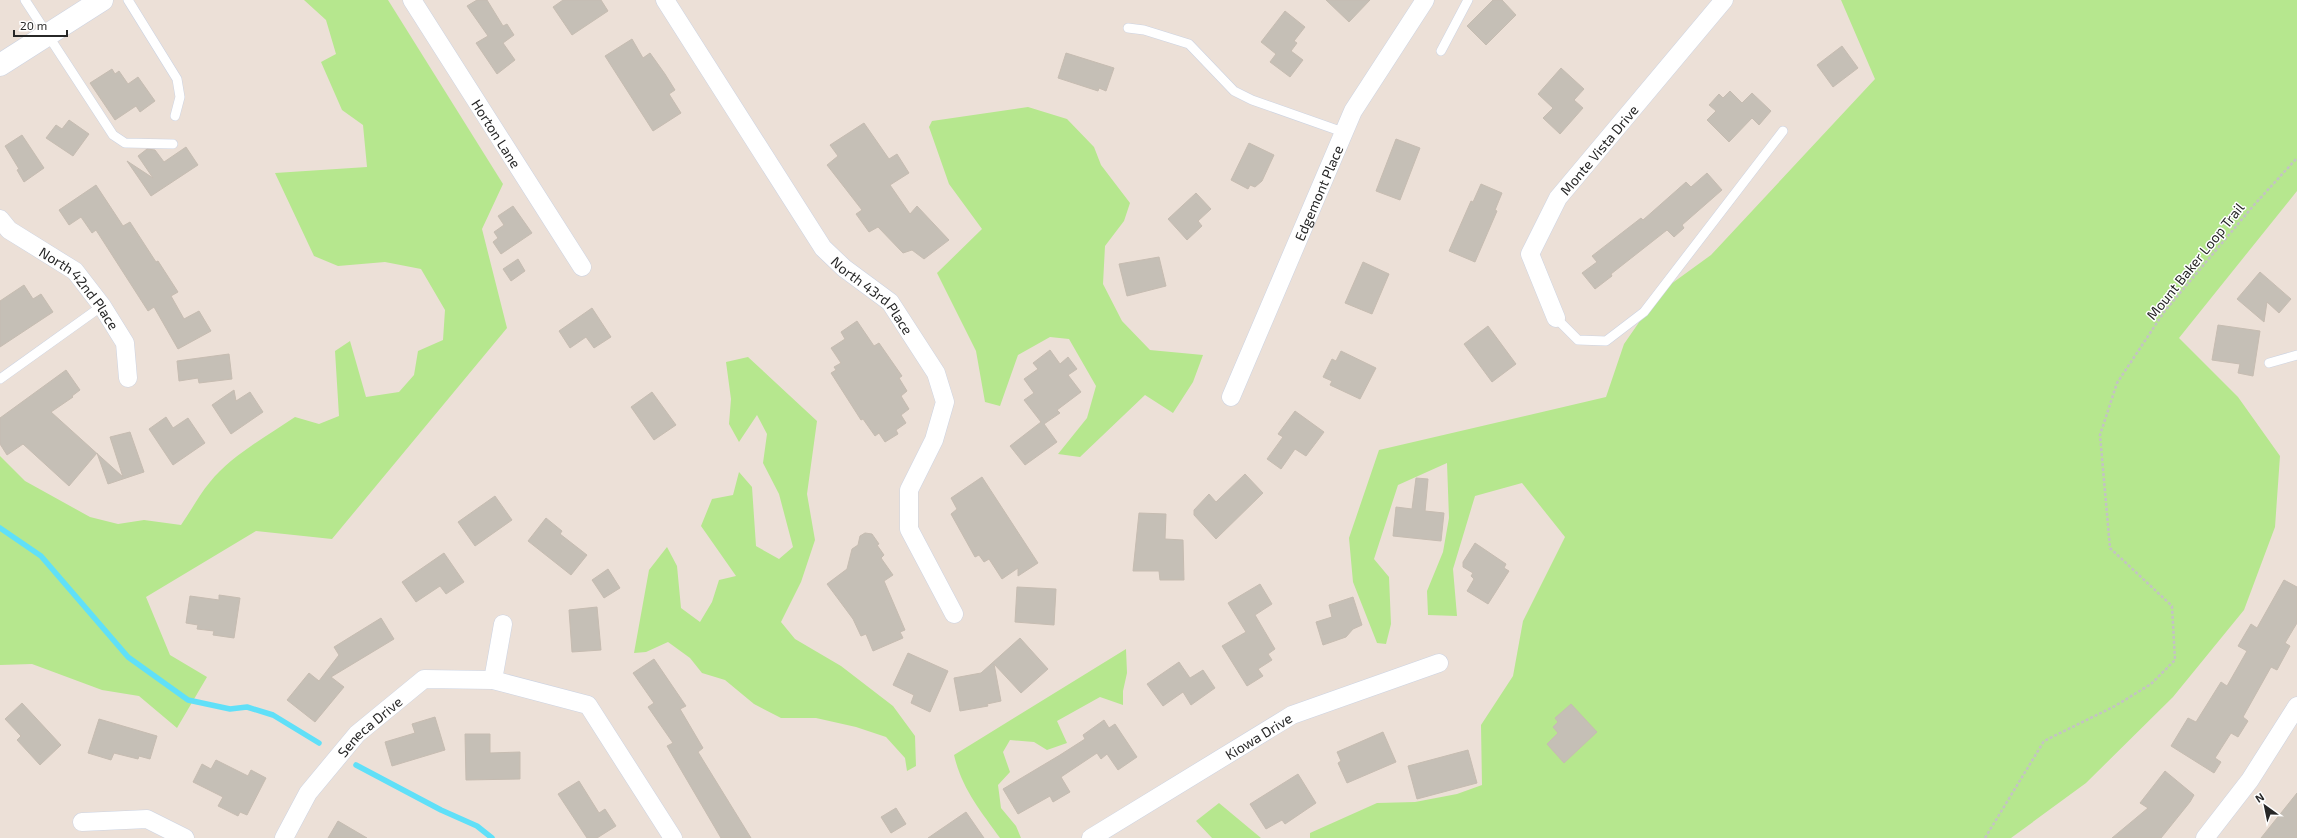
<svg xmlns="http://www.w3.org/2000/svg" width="2297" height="838" viewBox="0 0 2297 838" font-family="'Exo 2',sans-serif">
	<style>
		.green { fill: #b6e78e }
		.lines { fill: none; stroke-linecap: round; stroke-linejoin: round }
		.stream { stroke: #60e0f8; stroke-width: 5.5 }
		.building { fill: #c5bfb6; stroke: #c6bcb1 }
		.service-casing { stroke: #ccd3e2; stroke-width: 10 }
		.minor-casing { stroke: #ccd3e2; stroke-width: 19 }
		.secondary-casing { stroke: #ccd3e2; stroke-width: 23 }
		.path { stroke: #c3c3c3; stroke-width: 2.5; stroke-dasharray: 3 2; stroke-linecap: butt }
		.service { stroke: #fff; stroke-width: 9 }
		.minor { stroke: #fff; stroke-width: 18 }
		.secondary { stroke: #fff; stroke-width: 22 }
		.labels { text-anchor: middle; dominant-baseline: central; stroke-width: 3; stroke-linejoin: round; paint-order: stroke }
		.street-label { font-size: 14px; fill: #272727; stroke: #fff }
	</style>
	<rect width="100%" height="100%" fill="#ece0d7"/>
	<path class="green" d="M304 0H388L503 184 482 229 507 328 332 539 256 531 146 597 170 655 207 677 177 728 139 696 102 690 32 664 0 665V456L25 481 90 517 118 524 144 520 181 525C191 511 199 495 210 482 232 455 267 436 295 417L319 424 339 416 335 351 350 341 366 397 399 392 414 375 418 351 443 340 445 310 421 269 385 262 338 266 314 256 275 173 367 167 363 125 342 110 321 62 336 54 326 20Z
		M1841 0H2297V191L2179 338 2238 397 2280 456 2275 527 2244 610 2173 697 2086 783 2011 838H1310V833L1377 803 1415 802 1457 794 1482 785 1481 725 1513 676 1523 621 1565 537 1522 483 1475 496 1453 569 1457 616 1428 615 1427 591 1443 552 1449 518 1447 463 1398 485 1374 559 1389 577 1391 624 1386 644 1377 643 1353 582 1349 538 1379 450 1606 397 1624 344 1660 292 1711 255 1875 79Z
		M1028 107 1067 119 1094 147 1101 165 1130 203 1124 221 1105 246 1103 284 1122 321 1150 350 1203 355 1193 382 1173 413 1145 395 1080 457 1058 454 1087 418 1096 386 1069 339 1050 337 1018 355 1000 406 985 402 976 351 937 273 982 229 949 184 929 127 932 121Z
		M748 357 817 421 807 494 815 540 801 582 781 622 795 639 841 666 893 706 915 736 916 766 907 771 905 758 886 737 856 727 816 718H781L754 704 725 680 702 673 690 658 668 642 646 652 634 653 649 570 667 547 677 566 681 608 700 622 712 602 719 580 736 576 701 526 712 499 733 495 739 472 752 487 756 546 779 559 793 547 779 494 763 463 767 434 757 415 739 442 729 424 731 399 726 362Z
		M1126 649 1127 673 1123 691V705L1100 697 1057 721 1067 743 1047 750 1034 742 1010 740 1003 752 1010 772 998 785 1001 808 1016 826 1021 838H1000C980 810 962 789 954 755Z
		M1219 803 1261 838H1212L1196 821Z"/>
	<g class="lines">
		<path class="stream" d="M0 528 41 556 128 657 188 700 230 709 247 707 273 715 319 743
			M356 765 441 810 477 826 492 838"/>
	</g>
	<path class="building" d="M477 0H487L503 26 507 24 514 35 503 43 515 60 497 74 476 43 488 36 467 6Z
		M563 0H601L608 11 572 35 553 7Z
		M1326 0H1370L1349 22Z
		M1493 0H1502L1516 15 1486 45 1467 26Z
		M1285 11 1305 27 1294 41 1297 43 1291 51 1303 60 1290 77 1270 62 1276 54 1261 42Z
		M632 39 643 58 650 53 665 74 675 90 669 94 681 113 653 131 605 56Z
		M1842 46 1858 68 1833 87 1817 65Z
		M1066 53 1114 68 1106 91 1099 88 1098 91 1058 78Z
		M1561 68 1584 89 1574 100 1583 108 1560 134 1543 118 1553 108 1538 94Z
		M112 69 115 74 119 71 128 84 138 77 155 101 140 112 136 106 115 120 90 83Z
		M1730 91 1742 103 1752 93 1771 111 1759 125 1752 118 1729 142 1707 120 1716 111 1709 105 1719 94 1723 98Z
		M69 120 89 134 73 156 46 138 56 125 62 129Z
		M864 123 889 159 897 154 909 173 890 185 910 214 917 206 949 240 924 259 912 250 903 253 878 227 869 232 856 214 862 210 827 165 838 156 830 145Z
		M22 135 44 168 24 182 17 170 19 169 5 146Z
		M1396 139 1420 148 1400 200 1376 191Z
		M1249 143 1274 155 1262 181 1255 187 1250 185 1248 189 1231 180Z
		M186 147 198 165 151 196 127 161 153 178 138 156 147 149 155 150 164 162Z
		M1707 173 1722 190 1682 225 1684 228 1674 237 1667 230 1611 274 1612 276 1595 289 1582 273 1597 262 1592 256 1641 218 1643 220 1686 182 1691 187Z
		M1481 184 1502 193 1495 210 1497 211 1475 262 1449 251 1471 201 1473 202Z
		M96 185 123 226 130 222 156 262 158 261 178 292 171 296 184 319 199 311 211 331 178 349 154 307 148 311 96 230 92 233 81 217 69 225 59 210Z
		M1196 193 1211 209 1198 221 1202 226 1187 240 1168 219Z
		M513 206 532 233 501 254 493 242 498 238 494 232 504 225 498 216Z
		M1159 257 1166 286 1127 296 1119 264Z
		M518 259 525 271 511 281 503 269Z
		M1363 262 1389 274 1372 314 1345 303Z
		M2260 272 2291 299 2279 313 2267 302 2264 322 2237 299Z
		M24 285 33 299 41 294 53 312 0 347V301Z
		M592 308 611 337 594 348 586 337 570 348 559 331Z
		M857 321 874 346 879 343 902 376 899 378 907 391 901 396 909 409 901 415 906 423 896 430 898 434 885 442 879 433 875 436 863 419 861 420 831 373 836 370 834 367 841 363 831 348 845 339 841 332Z
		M2218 325 2260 331 2253 376 2238 373 2240 364 2212 360Z
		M1488 326 1516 364 1492 382 1464 344Z
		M1050 350 1060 364 1068 357 1077 369 1068 375 1081 392 1057 410 1060 413 1044 424 1057 442 1025 465 1010 446 1041 422 1024 400 1034 393 1024 379 1038 369 1033 363Z
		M1341 351 1376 368 1360 399 1330 385 1332 381 1323 377 1332 359 1336 361Z
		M229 354 232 379 199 383 198 378 179 381 177 361Z
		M66 370 80 390 72 396 73 397 51 412 123 477 110 437 130 432 144 472 108 484 97 453 69 486 23 444 7 455 0 444V418Z
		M234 390 236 401 250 392 263 412 231 434 212 405Z
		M652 392 676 425 654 440 631 407Z
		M1295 411 1324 432 1306 456 1295 449 1281 469 1267 459 1283 437 1278 434Z
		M166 417 173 428 188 418 205 443 173 465 149 429Z
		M1245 474 1263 493 1216 539 1194 515V510L1209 494 1216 502Z
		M982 477 1038 563 1018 576V568L1002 579 989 559 984 562 979 555 975 557 951 514 957 509 951 498Z
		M1416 478 1428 479 1425 511 1444 513 1441 541 1393 536 1396 507 1412 509Z
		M495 496 512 520 475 546 458 522Z
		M1139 513 1166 514 1165 539 1183 540 1184 580H1160L1159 571H1133Z
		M546 518 562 531 560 534 587 555 571 575 528 541Z
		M865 533 872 534 879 544 877 545 884 555 881 558 893 575 884 581 905 630 900 632 903 638 873 651 866 634 861 636 853 619 827 584 847 569 852 549 858 545 860 536Z
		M1475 543 1506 564 1504 568 1509 571 1488 604 1467 591 1474 579 1471 576 1473 573 1463 567V562Z
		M444 553 464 582 446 594 440 586 416 602 402 582Z
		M608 569 620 588 604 598 592 580Z
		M2284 580 2297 587V623L2285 643 2290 646 2277 670 2271 667 2243 717 2248 721 2238 737 2231 733 2215 758 2221 762 2214 773 2171 746 2188 718 2196 722 2221 682 2227 686 2247 651 2238 646 2251 624 2257 628Z
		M1260 584 1272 604 1255 615 1275 649 1268 654 1272 660 1258 669 1263 676 1247 686 1222 646 1246 632 1228 603Z
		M1017 587 1056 589 1054 625 1015 622Z
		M219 595 240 598 234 638 213 635 214 631 197 629 198 625 186 623 190 596 219 600Z
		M1353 597 1362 625 1353 629 1346 637 1323 645 1316 622 1332 617 1329 605Z
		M597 607 601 650 572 652 569 610Z
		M381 618 394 639 331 677 344 687 315 722 287 700 309 673 319 681 339 655 334 647Z
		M1020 638 1048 669 1021 693 994 664 1001 701 987 704 988 706 960 711 954 678 981 673Z
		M908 653 948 671 930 712 911 703 914 695 893 685Z
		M654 659 686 706 680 709 703 748 698 752 751 838H721L667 746 673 743 648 707 654 703 633 673Z
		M1179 662 1190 678 1203 670 1215 688 1191 705 1183 692 1163 706 1147 684Z
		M22 703 61 745 40 765 17 740 21 736 5 719Z
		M1571 704 1597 732 1564 763 1547 744 1558 733 1553 727 1558 722 1555 718Z
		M435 717 445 750 392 766 385 742 415 733 412 724Z
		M99 719 157 736 150 759 139 756 138 759 114 753 111 760 88 753Z
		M1104 720 1109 728 1115 724 1137 757 1118 770 1107 754 1101 759 1097 753 1061 777 1070 792 1053 802 1050 796 1018 814 1003 789 1060 755 1085 739 1083 735Z
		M1383 732 1396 762 1347 783 1338 763 1341 761 1337 752Z
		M465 734H490V753L520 752V779L466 780Z
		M1468 750 1477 783 1417 799 1408 766Z
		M216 760 248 776 251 770 266 778 247 815 240 812 238 816 218 806 223 797 193 782 202 764 211 769Z
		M2165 771 2194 795 2190 802 2161 838H2112L2148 808 2140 803Z
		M1298 774 1316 803 1285 824 1282 820 1266 829 1250 804Z
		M579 781 599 813 605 809 616 826 597 838H587L558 794Z
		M2297 793V838H2261Z
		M896 808 906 824 891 833 881 817Z
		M966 812 984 838H928Z
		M338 821 367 838H328Z"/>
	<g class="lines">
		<g class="service-casing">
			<path id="service" d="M25 0 113 135 125 143 173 144
				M128 0 177 79 180 97 175 116
				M1128 28 1144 30 1189 44 1234 91 1252 100 1343 132
				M1441 51 1468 0
				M1556 318 1578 340 1606 341 1644 312 1783 131
				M2269 363 2297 355
				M0 379 102 306"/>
		</g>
		<g class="minor-casing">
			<g id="minor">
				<path id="s1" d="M412 0 582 267"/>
				<path id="s2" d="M665 0 823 248 844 268 890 302 936 373 945 402 934 440 909 490V529L954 614"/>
				<path id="s3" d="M0 219 9 230 75 271 102 306 125 343 128 378"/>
				<path id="s4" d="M1556 318 1530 254 1558 198 1724 0"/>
				<path id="s5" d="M1231 397 1353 111 1425 0"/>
				<path d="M493 680 503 624"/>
				<path d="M82 822 147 819 185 838"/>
				<path id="s6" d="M284 838 308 793 357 734 424 679 493 680 588 705 673 838"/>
				<path id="s7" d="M1091 838 1292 715 1439 663"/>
				<path d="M2205 838 2250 780 2297 706"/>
			</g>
		</g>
		<g class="secondary-casing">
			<path id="secondary" d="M0 65 102 0"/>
		</g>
		<path class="path" d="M1985 838 2044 741 2115 706 2151 684 2175 660 2172 606 2110 548 2100 435 2117 383 2164 312 2254 205 2297 158"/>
		<use href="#service" class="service"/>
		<use href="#minor" class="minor"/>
		<use href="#secondary" class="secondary"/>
	</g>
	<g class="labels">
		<g class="street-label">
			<text stroke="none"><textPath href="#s1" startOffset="158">Horton Lane</textPath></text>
			<text stroke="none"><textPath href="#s4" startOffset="195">Monte Vista Drive</textPath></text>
			<text stroke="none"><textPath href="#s5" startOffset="222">Edgemont Place</textPath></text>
			<text transform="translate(2195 261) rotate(-51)">Mount Baker Loop Trail</text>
			<text stroke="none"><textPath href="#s3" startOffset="107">North 42nd Place</textPath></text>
			<text stroke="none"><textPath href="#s2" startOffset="363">North 43rd Place</textPath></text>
			<text stroke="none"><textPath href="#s6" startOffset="142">Seneca Drive</textPath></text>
			<text stroke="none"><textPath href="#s7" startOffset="196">Kiowa Drive</textPath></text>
		</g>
	</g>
	<g transform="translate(2265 806) rotate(327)" stroke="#ffffff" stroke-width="3" paint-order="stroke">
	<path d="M0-3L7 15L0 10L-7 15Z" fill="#272727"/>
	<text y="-6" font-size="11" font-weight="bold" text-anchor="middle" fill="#272727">N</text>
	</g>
	<path d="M14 30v6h53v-6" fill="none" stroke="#272727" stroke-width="2"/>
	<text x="20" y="30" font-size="12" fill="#272727" stroke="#ffffff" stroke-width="3" paint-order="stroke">20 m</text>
</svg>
